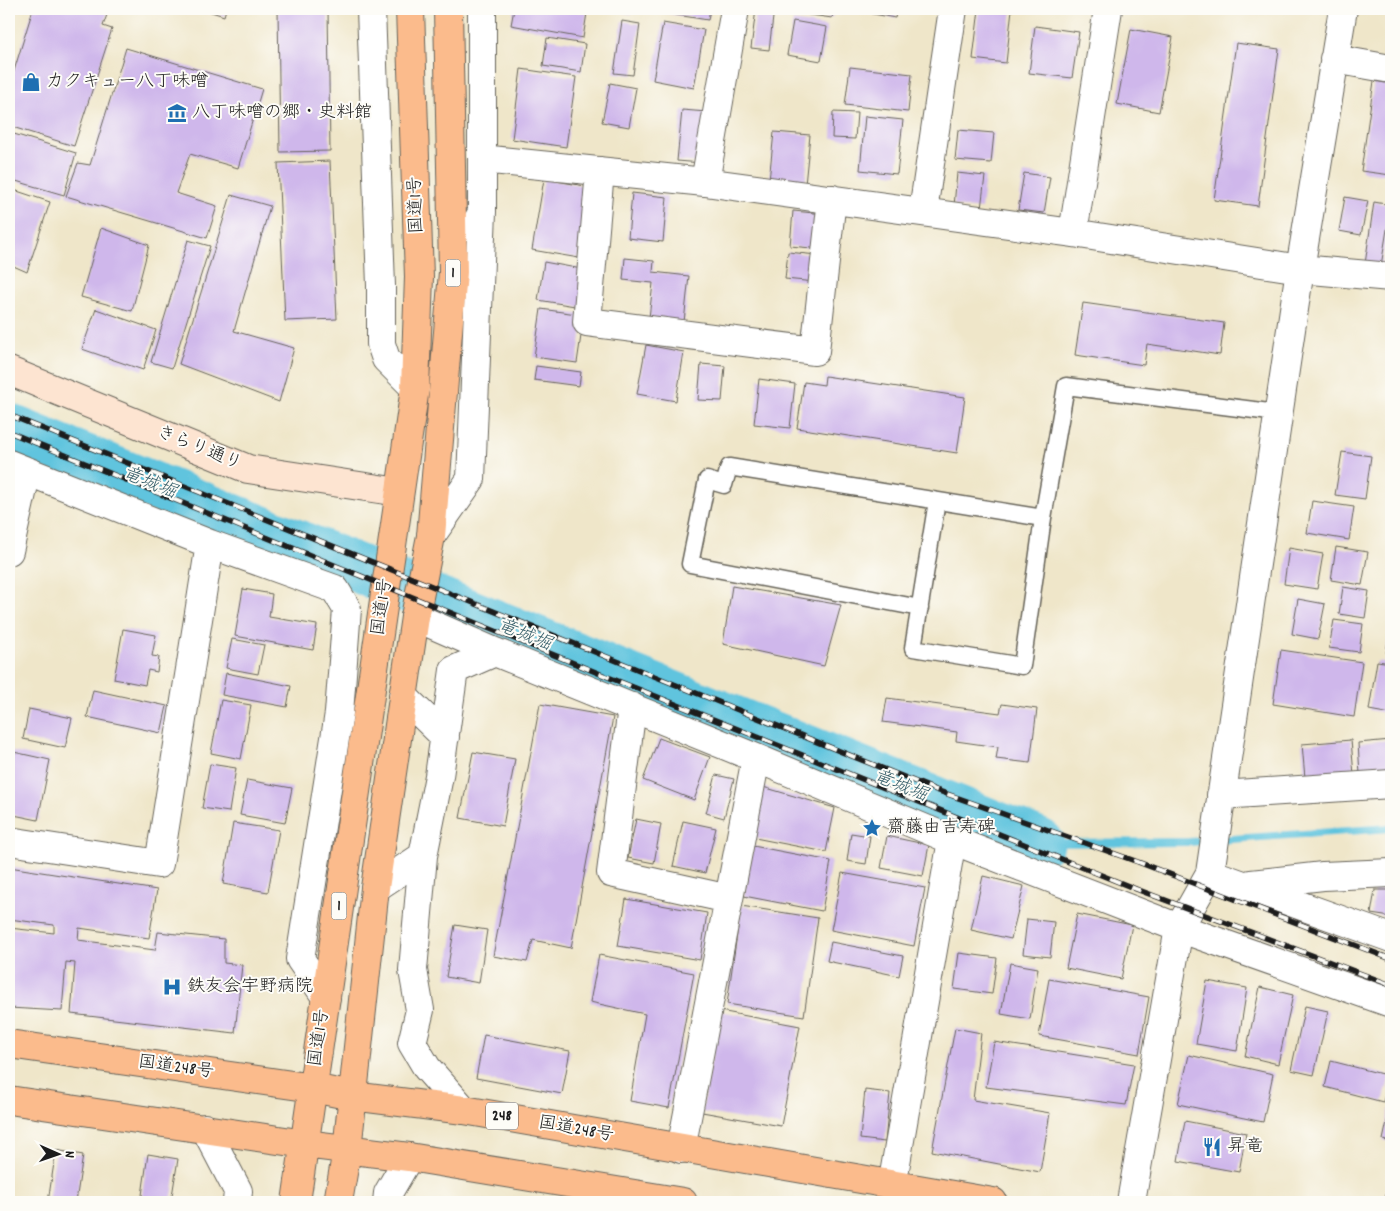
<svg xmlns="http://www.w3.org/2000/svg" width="1400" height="1211" viewBox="0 0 1400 1211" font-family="Dekko,'Klee One',sans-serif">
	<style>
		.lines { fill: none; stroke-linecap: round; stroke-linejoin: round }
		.stream { stroke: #60c4de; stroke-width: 8 }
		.river { stroke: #60c4de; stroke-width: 49 }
		.building { fill: #cfb7eb }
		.lane-casing { stroke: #666359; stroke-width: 19 }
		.street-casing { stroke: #666359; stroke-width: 30 }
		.secondary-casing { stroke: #666359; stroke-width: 30 }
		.highway-casing { stroke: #666359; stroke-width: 30 }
		.lane { stroke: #fff; stroke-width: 16 }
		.street { stroke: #fff; stroke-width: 28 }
		.secondary { stroke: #fde4d1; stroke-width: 28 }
		.highway { stroke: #fbbb8c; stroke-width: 28 }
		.rail-casing { stroke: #1c1c1c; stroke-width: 5.5 }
		.rail { stroke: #fdfcf7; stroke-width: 4; stroke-dasharray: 11; stroke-linecap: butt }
		.labels { text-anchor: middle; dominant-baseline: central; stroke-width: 4; stroke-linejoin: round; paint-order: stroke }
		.shield { fill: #fdfcf7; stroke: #605f5e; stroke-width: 1 }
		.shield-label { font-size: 16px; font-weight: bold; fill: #1c1c1c }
		.poi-label { font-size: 18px; fill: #1c1c1c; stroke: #fdfcf7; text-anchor: start }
		.street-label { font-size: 18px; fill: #1c1c1c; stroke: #fdfcf7 }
		.water-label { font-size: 19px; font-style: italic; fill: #375f6a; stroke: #fdfcf7 }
	</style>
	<rect width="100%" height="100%" fill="#fdfcf7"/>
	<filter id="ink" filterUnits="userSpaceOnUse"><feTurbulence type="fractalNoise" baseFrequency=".02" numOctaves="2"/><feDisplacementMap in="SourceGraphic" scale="10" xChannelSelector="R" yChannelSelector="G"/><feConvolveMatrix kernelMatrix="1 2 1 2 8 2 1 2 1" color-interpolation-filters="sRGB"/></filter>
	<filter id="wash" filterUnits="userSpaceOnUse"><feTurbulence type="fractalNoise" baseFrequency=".0096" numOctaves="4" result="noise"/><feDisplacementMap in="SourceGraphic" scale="20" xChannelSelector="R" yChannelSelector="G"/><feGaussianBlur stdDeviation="1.12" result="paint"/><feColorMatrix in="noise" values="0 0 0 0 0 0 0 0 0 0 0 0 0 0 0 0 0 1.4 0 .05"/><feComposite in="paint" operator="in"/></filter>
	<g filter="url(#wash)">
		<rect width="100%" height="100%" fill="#efe6c9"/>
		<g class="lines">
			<path class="stream" d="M1040 843 1189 842 1391 828"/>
			<path class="river" d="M9 428 1040 843"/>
		</g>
		<g id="blocks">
			<path class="building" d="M33 9H109L103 26 112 29 74 146 9 126V87Z
				M202 9H226L224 16Z
				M278 9H328L330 151 280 152Z
				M514 9H565L587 13 583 38 511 25Z
				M606 9H631V14Z
				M665 9H710L708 20 664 13Z
				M756 9H774L769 50 751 48Z
				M783 9H834L832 18 782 11Z
				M857 9H897L895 18 857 11Z
				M979 9H1012L1006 63 973 59Z
				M622 21 640 24 633 75 614 73Z
				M793 21 827 27 821 61 787 55Z
				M663 23 704 30 694 88 653 80Z
				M1035 26 1079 32 1072 78 1029 73Z
				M1131 29 1173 37 1159 112 1117 104Z
				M547 38 585 44 581 72 543 66Z
				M1236 43 1279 49 1258 206 1214 200Z
				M126 48 262 89 238 168 190 154 176 193 217 206 207 238 66 196 78 163 90 165Z
				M850 67 912 74 908 112 845 105Z
				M521 69 576 77 566 147 512 139Z
				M1374 81 1391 84V175L1361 171Z
				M610 83 636 88 629 127 602 122Z
				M682 110 707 112 702 163 677 161Z
				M833 112 857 113 855 139 832 138Z
				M865 116 903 120 897 174 860 170Z
				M958 130 994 133 991 163 955 160Z
				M774 132 810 135 805 185 769 181Z
				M14 134 76 153 64 195 9 179V152Z
				M330 161 337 319 285 321 278 163Z
				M957 173 985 176 981 209 954 206Z
				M1024 173 1050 177 1044 213 1018 210Z
				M544 179 591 187 579 258 532 250Z
				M11 189 50 202 27 272 9 264V195Z
				M632 193 667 197 663 242 628 238Z
				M231 195 270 206 234 331 294 348 279 402 179 364Z
				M1345 197 1368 201 1361 235 1339 231Z
				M1374 202 1391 205 1381 266 1365 264Z
				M793 211 825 214 822 249 790 246Z
				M101 228 149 245 132 311 81 297Z
				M188 240 210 246 172 368 151 362Z
				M788 252 817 255 815 282 785 279Z
				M625 258 654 261 653 272 689 276 684 322 649 318 653 283 623 280Z
				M544 262 587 270 581 307 538 300Z
				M1083 303 1224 323 1220 355 1147 344 1144 365 1075 355Z
				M96 309 156 330 143 370 82 349Z
				M541 309 584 315 577 363 534 357Z
				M646 345 684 352 676 401 637 394Z
				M701 364 725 366 722 401 698 400Z
				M536 366 581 372 579 386 534 380Z
				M825 376 965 397 957 453 797 428 804 382 824 385Z
				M759 379 795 384 790 428 754 424Z
				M1342 452 1371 456 1365 499 1335 495Z
				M1312 501 1354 507 1349 540 1307 533Z
				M1336 547 1368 552 1362 585 1331 580Z
				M1289 548 1323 554 1317 589 1284 584Z
				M732 586 841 605 824 666 723 644Z
				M1343 587 1369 591 1365 618 1339 614Z
				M243 589 272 594 269 617 317 625 313 650 235 636Z
				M1298 599 1325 604 1318 639 1292 634Z
				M1334 620 1363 624 1359 652 1329 648Z
				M1390 627 1391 628V653H1386Z
				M123 629 156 635 152 656 159 657 157 672 148 670 145 685 114 679Z
				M232 639 264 645 258 674 226 668Z
				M1281 650 1362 662 1354 717 1273 704Z
				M1377 661 1391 663V714L1369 710Z
				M226 673 291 686 287 707 222 695Z
				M93 690 167 706 161 733 87 717Z
				M887 698 1000 713 1002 704 1037 709 1030 763 996 759 998 747 956 741 957 732 883 722Z
				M221 700 251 705 241 759 211 753Z
				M540 704 613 717 571 948 533 940 527 962 493 956Z
				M29 709 72 718 65 748 23 739Z
				M659 738 710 757 694 800 643 780Z
				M1351 740 1354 775 1305 778 1302 744Z
				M1391 740V772L1360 774 1358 743Z
				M9 751 50 760 38 820 9 814Z
				M473 752 515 759 503 826 460 818Z
				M210 764 236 768 229 812 202 808Z
				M716 775 734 779 724 818 706 813Z
				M247 780 292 788 285 823 240 815Z
				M763 787 835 808 826 852 755 838Z
				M636 819 661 824 654 863 628 858Z
				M683 821 716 828 705 873 673 866Z
				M233 823 279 830 268 892 223 884Z
				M851 833 870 836 866 864 847 861Z
				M887 836 929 845 923 876 881 868Z
				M753 846 831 861 822 911 744 896Z
				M9 867 157 890 149 938 79 928 78 940 155 950 158 932 224 939V963L242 965 235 1033 71 1014 75 963 66 962 62 1011 9 1008V928L54 933V925L9 919Z
				M842 873 925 888 914 946 831 930Z
				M983 876 1024 886 1011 939 971 930Z
				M1375 890H1391V917L1371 914Z
				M626 899 707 913 700 960 618 946Z
				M741 906 818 918 804 1016 727 1004Z
				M1077 914 1132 925 1121 979 1066 968Z
				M1027 919 1054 922 1050 957 1023 954Z
				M455 925 487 930 479 983 446 977Z
				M831 942 903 956 899 976 827 961Z
				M959 953 997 958 992 994 954 989Z
				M599 955 694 973 669 1108 630 1101 645 1014 590 1002Z
				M1010 963 1038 968 1030 1019 1001 1014Z
				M1049 979 1149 997 1139 1054 1039 1036Z
				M1207 981 1247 988 1237 1051 1196 1044Z
				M1260 987 1293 995 1278 1064 1245 1056Z
				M1305 1006 1328 1011 1314 1075 1291 1070Z
				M720 1011 800 1026 781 1126 702 1112Z
				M955 1028 981 1033 973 1100 1050 1113 1040 1172 932 1151Z
				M484 1035 570 1051 562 1094 476 1078Z
				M994 1042 1134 1064 1126 1105 986 1087Z
				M1189 1055 1273 1074 1263 1122 1178 1104Z
				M1331 1061 1390 1076 1383 1102 1325 1087Z
				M865 1090 890 1093 885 1142 860 1139Z
				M1390 1108H1391V1142L1383 1140Z
				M1185 1121 1246 1133 1239 1172 1178 1161Z
				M56 1150 83 1155 76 1202H48Z
				M148 1154 178 1159 171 1202H141Z
				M1391 1178V1202H1384L1391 1177Z"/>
		</g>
	</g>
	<g filter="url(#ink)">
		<use href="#blocks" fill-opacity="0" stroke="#666359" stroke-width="1"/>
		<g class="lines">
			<g class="lane-casing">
				<path id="lane" d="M937 501 913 648 1022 666 1043 518
					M920 608 690 564 707 480 724 485 729 467 1043 518 1066 386 1278 413"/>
			</g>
			<g class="street-casing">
				<path id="street" d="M371 9 381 286V344L386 359 415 388
					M1334 59 1391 69
					M482 159 705 182 1073 233 1300 269 1391 277
					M600 171 587 322 815 351 832 199
					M705 182 735 9
					M923 211 953 9
					M474 228 482 212V9
					M1073 233 1108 9
					M9 464 210 544 335 589 347 609 339 713 300 959 326 997
					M431 536 471 479 482 212
					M9 551 27 471
					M415 617 495 652 756 758 952 840 1179 928 1391 1003
					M403 696 445 737
					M632 707 611 873 729 899
					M1221 795 1391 784
					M9 841 159 864 210 544
					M1210 873 1391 938
					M1251 884 1323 876 1391 873
					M375 888 423 856
					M464 1110 427 1068 412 1043 420 1010 413 970 423 856 439 776 454 670 495 652
					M205 1128 238 1191 237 1202
					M681 1149 756 758
					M892 1186 952 840
					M387 1202 388 1193 409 1157
					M1131 1202 1179 928 1210 873 1300 269 1343 9"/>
			</g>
			<g class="secondary-casing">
				<path id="secondary" d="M9 371 248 469 399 492"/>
			</g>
			<g class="highway-casing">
				<path id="highway" d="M9 1044 313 1088 352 1096 464 1110 993 1202
					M9 1100 305 1144 409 1157 683 1202
					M296 1202 415 388 419 277 410 9
					M338 1202 347 1150 375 888 415 617 431 536 453 272 448 9"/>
			</g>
			<use href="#lane" class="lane"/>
			<use href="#street" class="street"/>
			<use href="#secondary" class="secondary"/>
			<use href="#highway" class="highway"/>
			<g class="rail-casing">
				<path id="rail" d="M9 415 936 790 1138 862 1391 959
					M9 432 603 675 1136 889 1391 985"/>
			</g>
			<use href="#rail" class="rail"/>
		</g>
	</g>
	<defs>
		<g id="shop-bare" transform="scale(1.5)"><path d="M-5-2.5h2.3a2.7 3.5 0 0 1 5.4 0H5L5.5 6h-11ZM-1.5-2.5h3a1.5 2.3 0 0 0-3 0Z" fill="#1f6fb2" stroke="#fdfcf7" stroke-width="2.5" paint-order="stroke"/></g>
		<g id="museum-bare" transform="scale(1.5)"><path d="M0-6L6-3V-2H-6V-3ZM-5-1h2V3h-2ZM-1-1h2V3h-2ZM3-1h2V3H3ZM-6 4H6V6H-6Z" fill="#1f6fb2" stroke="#fdfcf7" stroke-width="2.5" paint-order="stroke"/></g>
		<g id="sight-bare" transform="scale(1.5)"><path d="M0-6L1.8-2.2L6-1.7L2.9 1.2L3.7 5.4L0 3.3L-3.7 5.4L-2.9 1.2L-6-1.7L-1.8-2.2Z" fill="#1f6fb2" stroke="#fdfcf7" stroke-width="2.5" paint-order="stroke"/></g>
		<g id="hospital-bare" transform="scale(1.5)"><path d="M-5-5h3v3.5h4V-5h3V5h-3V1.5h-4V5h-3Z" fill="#1f6fb2" stroke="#fdfcf7" stroke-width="2.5" paint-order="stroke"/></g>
		<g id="restaurant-bare" transform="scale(1.5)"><path d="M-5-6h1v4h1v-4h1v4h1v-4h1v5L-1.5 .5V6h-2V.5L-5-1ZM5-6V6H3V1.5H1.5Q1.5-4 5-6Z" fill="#1f6fb2" stroke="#fdfcf7" stroke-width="2.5" paint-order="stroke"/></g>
	</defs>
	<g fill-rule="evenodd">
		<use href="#shop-bare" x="31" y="82"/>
		<use href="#museum-bare" x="177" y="113"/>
		<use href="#sight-bare" x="872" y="828"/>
		<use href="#hospital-bare" x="172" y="987"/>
		<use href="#restaurant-bare" x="1212" y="1147"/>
	</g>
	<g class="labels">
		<g class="shield">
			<rect x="445.5" y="259.5" width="15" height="27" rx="4"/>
			<rect x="331.5" y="892.5" width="15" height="27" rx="4"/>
			<rect x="486" y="1102.5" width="32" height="27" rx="4"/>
		</g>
		<g class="shield-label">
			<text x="453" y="273">1</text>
			<text x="339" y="906">1</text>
			<text x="502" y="1116">248</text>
		</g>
		<g class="poi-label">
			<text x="46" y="82">カクキュー八丁味噌</text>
			<text x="192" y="113">八丁味噌の郷・史料館</text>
			<text x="887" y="828">齋藤由吉寿碑</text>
			<text x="187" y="987">鉄友会宇野病院</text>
			<text x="1227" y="1147">昇竜</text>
		</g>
		<g class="street-label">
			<text transform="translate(417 205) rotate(-92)">国道1号</text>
			<text transform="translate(199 449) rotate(22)">きらり通り</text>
			<text transform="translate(383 607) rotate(-82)">国道1号</text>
			<text transform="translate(320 1038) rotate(-82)">国道1号</text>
			<text transform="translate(176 1068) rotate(8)">国道248号</text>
			<text transform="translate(576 1130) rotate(10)">国道248号</text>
		</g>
		<g class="water-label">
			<text transform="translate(149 484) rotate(22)">竜城堀</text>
			<text transform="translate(524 636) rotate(22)">竜城堀</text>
			<text transform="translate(900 787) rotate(22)">竜城堀</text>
		</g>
	</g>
	<rect width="1400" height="1211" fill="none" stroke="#fdfcf7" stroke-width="30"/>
	<g transform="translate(58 1154) rotate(92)" stroke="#fdfcf7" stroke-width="4" paint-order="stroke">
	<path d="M0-4L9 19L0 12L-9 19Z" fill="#1c1c1c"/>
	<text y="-8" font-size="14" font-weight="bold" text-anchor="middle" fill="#1c1c1c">N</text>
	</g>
</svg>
